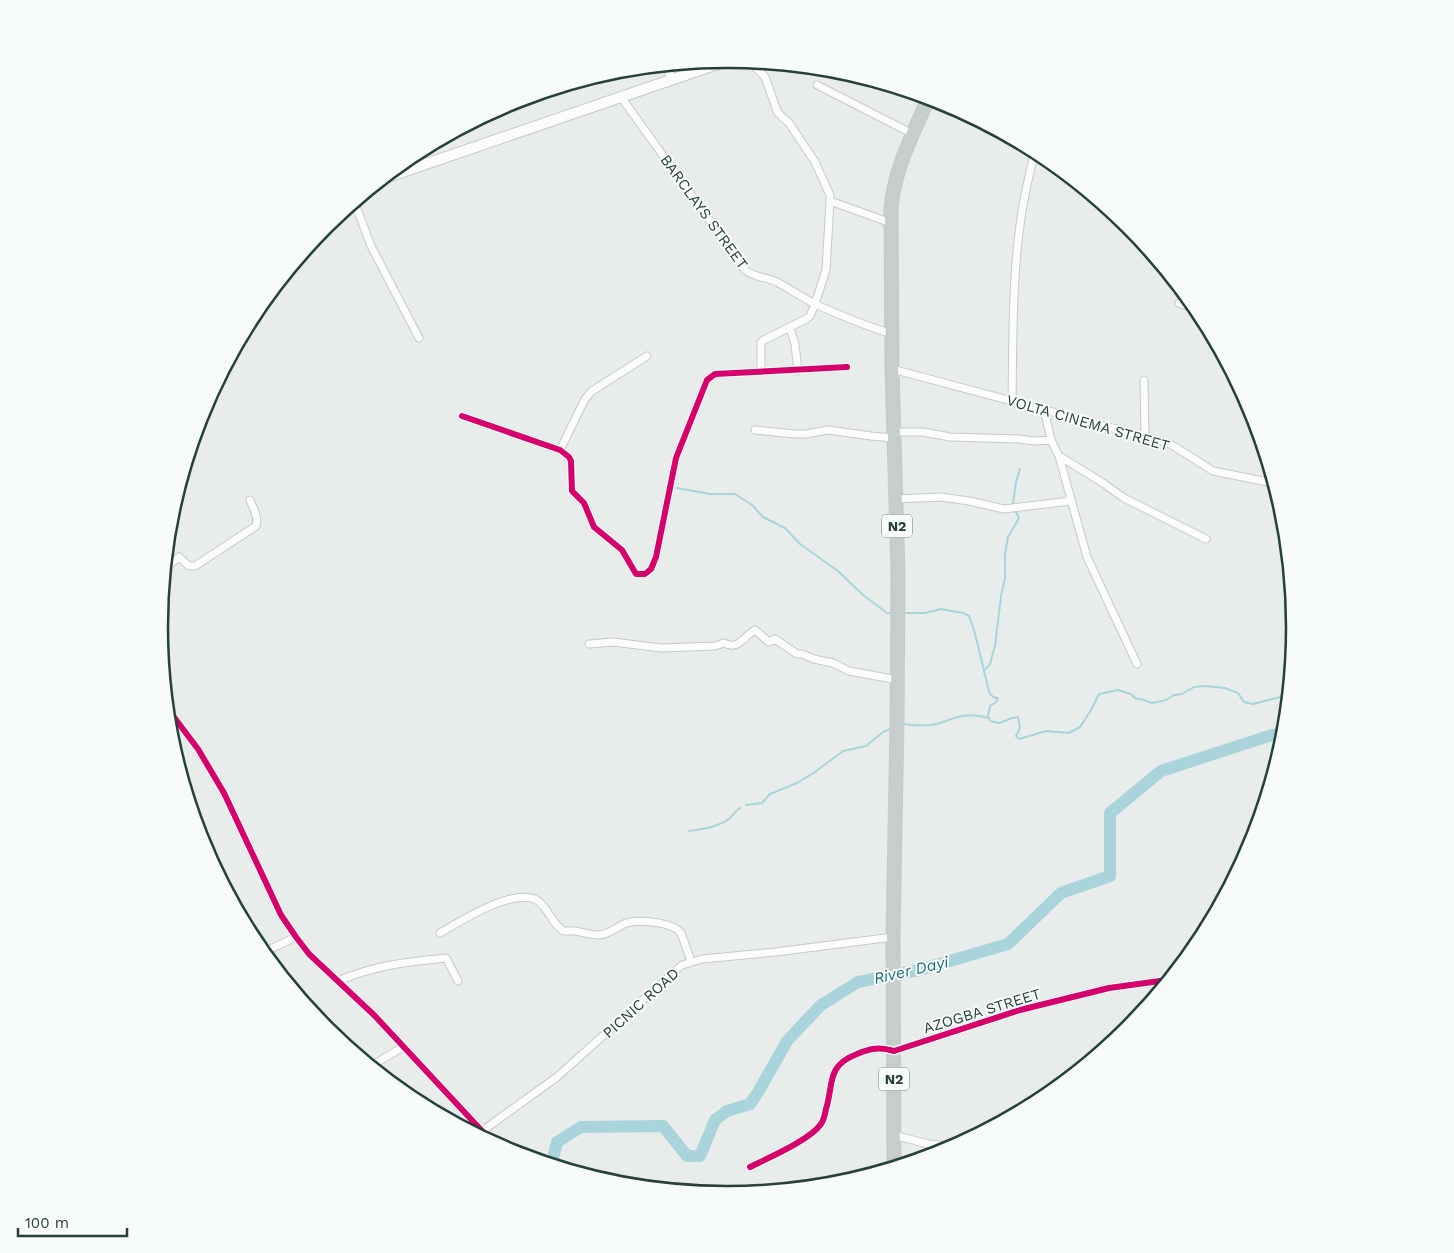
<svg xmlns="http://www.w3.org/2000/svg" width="1454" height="1253" viewBox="0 0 1454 1253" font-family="'Work Sans',sans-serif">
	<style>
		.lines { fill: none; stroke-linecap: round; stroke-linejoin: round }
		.stream { stroke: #a9d4db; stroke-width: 2 }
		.river { stroke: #a9d4db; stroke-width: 12 }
		.minor-casing { stroke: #c5cac8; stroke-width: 9 }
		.secondary-casing { stroke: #c3cbc8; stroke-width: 12 }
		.trunk-casing { stroke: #c3ccc9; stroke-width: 15 }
		.minor { stroke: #fcfcfc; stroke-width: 7 }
		.secondary { stroke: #fcfcfc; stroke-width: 10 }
		.trunk { stroke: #c6cecc; stroke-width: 12 }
		.cycleway-casing { stroke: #f7fbf9; stroke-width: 9 }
		.cycleway { stroke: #d6006c; stroke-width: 6 }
		.labels { text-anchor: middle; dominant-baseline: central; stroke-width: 4; stroke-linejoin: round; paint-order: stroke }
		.shield { fill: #f7fbf9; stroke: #637a73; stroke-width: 1 }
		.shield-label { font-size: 14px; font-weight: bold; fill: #24423a }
		.street-label { font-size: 15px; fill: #24423a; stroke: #f7fbf9 }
		.water-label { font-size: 16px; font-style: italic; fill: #1c6f80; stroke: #f7fbf9 }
		.rim { fill: none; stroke: #24423a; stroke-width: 2.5 }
	</style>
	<rect width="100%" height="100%" fill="#e8edeb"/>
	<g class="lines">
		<path class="stream" d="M677 488 710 494H735L752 505 763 517 785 528 800 544 838 571 863 595 887 613H892
			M1014 505 1013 503 1016 482 1020 469
			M1015 510 1019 518 1008 537 1005 554V578L1001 596 995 646 990 664 984 671 989 692 993 697 998 698 996 702 990 706 988 716 990 721 999 723 1012 718 1018 717 1020 728 1016 736 1019 739 1046 731 1069 733 1080 727 1090 712 1099 694 1118 690 1131 694 1135 698 1144 700 1152 703 1166 700 1174 695 1182 694 1194 687 1205 686 1225 688 1238 693 1244 702 1253 704 1288 695
			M902 613H925L941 609 963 613 969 616 974 630 984 670
			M904 724C913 725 921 726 931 725 939 724 946 721 954 718 965 714 978 715 989 718
			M746 805 762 803 770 794 797 783 815 772 843 751 866 746 883 732 890 729
			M689 831C702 829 718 827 729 819 733 816 735 811 740 808"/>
		<path class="river" d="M555 1165 553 1159 557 1142 581 1127 663 1126 687 1156H700L715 1120 727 1111 750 1104 757 1094 787 1041 821 1005 858 982 919 970 1008 944 1061 893 1110 876V813L1161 771 1272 735 1284 734"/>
		<g class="minor-casing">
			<path id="minor" d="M750 61 765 77 777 111 781 116 789 123 815 162 830 195V201L826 270 815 304 810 316 806 319 762 341 761 343V372
				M665 65 673 80
				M817 85 913 134
				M621 97 745 270C755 278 766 277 777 282 790 289 803 298 817 305 842 316 866 326 892 334
				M417 152 421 165
				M354 201 371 246 419 338
				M830 201 891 223
				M1179 303 1199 311
				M790 328 795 344 798 371
				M892 369 1161 441 1172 445 1213 471 1268 482 1276 491
				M1144 380 1145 437
				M1012 401C1013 341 1012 278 1021 218 1024 195 1030 173 1035 150
				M1044 409 1051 440 1059 456 1103 483 1124 498 1206 539
				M462 416 560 450 569 457 571 461 572 491 584 503 594 527 622 550 636 574H645L651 569 656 557 676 458 707 380 715 374 847 367
				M755 430 795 434H806L828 430 871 436 894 438
				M894 432H923L950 437 1018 439 1035 441 1051 440
				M560 450 585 399 592 391 647 356
				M1059 456 1087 557 1137 664
				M896 499 941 497 969 501 1004 509 1071 501
				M165 568 179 557 189 566H195L256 526C259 517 253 508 250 500
				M589 644 613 642 662 648 715 646 724 643C738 651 744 636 755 630L769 642 775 639 797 654H802L814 659 833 663 849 671 898 680
				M167 708 198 749 224 793 281 915 296 937 309 954 374 1015 482 1131
				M440 933C461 921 515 886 538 901 546 907 549 915 555 923 557 926 560 928 563 931 567 931 571 931 575 931 582 932 590 935 598 935 609 935 616 927 626 923 639 919 672 922 681 933L691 961
				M264 952 296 937
				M338 981C376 965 406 962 446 958L458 981
				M371 1066 403 1047
				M478 1134 557 1077 682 965 702 959 776 952 893 937
				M894 1135 928 1144 953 1146
				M750 1167C768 1158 810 1140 821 1124 824 1120 825 1114 826 1109 834 1083 826 1066 857 1054 871 1048 880 1047 894 1051L1020 1010 1109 988 1167 980"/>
		</g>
		<g class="secondary-casing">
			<path id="secondary" d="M382 179 732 59"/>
		</g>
		<g class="trunk-casing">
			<path id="trunk" d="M894 1166 893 937 897 724 898 574 892 369 891 209C894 169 913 134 929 97"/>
		</g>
		<use href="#minor" class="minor"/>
		<use href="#secondary" class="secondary"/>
		<use href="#trunk" class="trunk"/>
		<g class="cycleway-casing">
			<path id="cycleway" d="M462 416 560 450 569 457 571 461 572 491 584 503 594 527 622 550 636 574H645L651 569 656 557 676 458 707 380 715 374 847 367
				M167 708 198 749 224 793 281 915 296 937 309 954 374 1015 482 1131
				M750 1167C768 1158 810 1140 821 1124 824 1120 825 1114 826 1109 834 1083 826 1066 857 1054 871 1048 880 1047 894 1051L1020 1010 1109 988 1167 980"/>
		</g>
		<use href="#cycleway" class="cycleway"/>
	</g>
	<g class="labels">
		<g class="shield">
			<rect x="882" y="514.5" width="30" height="23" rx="4"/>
			<rect x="879" y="1067.5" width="30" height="23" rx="4"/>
		</g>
		<g class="shield-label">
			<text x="897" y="526">N2</text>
			<text x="894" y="1079">N2</text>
		</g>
		<g class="street-label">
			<text transform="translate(704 212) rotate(54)">BARCLAYS STREET</text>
			<text transform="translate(1088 423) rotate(16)">VOLTA CINEMA STREET</text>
			<text transform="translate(641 1003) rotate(-42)">PICNIC ROAD</text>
			<text transform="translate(982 1011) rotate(-17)">AZOGBA STREET</text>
		</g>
		<g class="water-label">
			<text transform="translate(911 970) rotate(-13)">River Dayi</text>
		</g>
	</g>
	<path d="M0 0H1454V1253H0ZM168 627a559 559 0 1 1 1118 0a559 559 0 1 1-1118 0Z" fill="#f7fbf9" fill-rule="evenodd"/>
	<path class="rim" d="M168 627a559 559 0 1 1 1118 0a559 559 0 1 1-1118 0Z"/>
	<path d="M18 1228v8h109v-8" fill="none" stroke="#24423a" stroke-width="2.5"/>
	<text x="25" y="1228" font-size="15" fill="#24423a" stroke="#f7fbf9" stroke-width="4" paint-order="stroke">100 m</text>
</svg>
